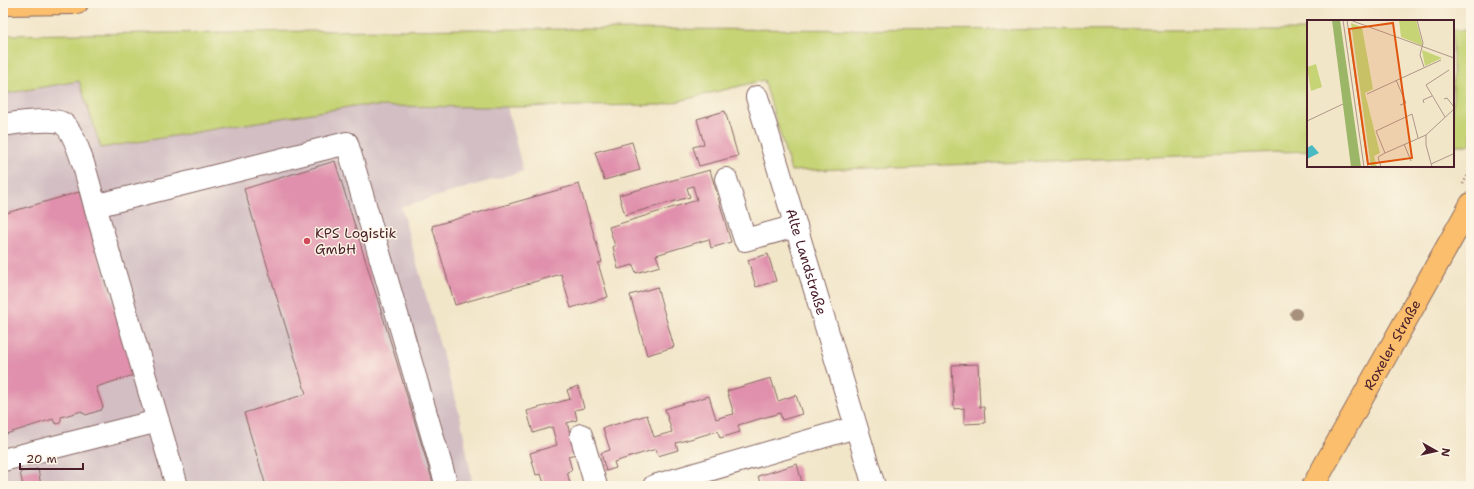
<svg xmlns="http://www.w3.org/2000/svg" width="1474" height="489" viewBox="0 0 1474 489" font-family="'Shantell Sans',sans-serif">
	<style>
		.industrial { fill: #d2bec3 }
		.green { fill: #c6d476; stroke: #887a50 }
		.building { fill: #e090ac }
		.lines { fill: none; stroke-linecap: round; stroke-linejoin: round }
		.minor-casing { stroke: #856562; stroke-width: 24 }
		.major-casing { stroke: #856562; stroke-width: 24 }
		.highway-casing { stroke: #856562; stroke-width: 24 }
		.path { stroke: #856562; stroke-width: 2.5; stroke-dasharray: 1 3; stroke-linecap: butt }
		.minor { stroke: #fff; stroke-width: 22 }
		.major { stroke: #fabe6d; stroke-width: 22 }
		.highway { stroke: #fabe6d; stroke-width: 22 }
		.tree { fill: #a7917d }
		.poi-dot { fill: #d1495b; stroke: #fcf5e5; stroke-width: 1.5 }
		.labels { text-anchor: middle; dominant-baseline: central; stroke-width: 3; stroke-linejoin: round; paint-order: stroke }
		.poi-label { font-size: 14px; fill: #4a1f2b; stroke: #fcf5e5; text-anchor: start }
		.street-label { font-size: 14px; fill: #4a1f2b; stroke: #fcf5e5 }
		.inset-road { fill: none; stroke: #af968a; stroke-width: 1 }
		.view { fill: #e0560e; fill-opacity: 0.15; stroke: #e0560e; stroke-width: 2 }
		.inset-edge { fill: none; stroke: #4a1f2b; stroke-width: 2 }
	</style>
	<rect width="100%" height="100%" fill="#fcf5e5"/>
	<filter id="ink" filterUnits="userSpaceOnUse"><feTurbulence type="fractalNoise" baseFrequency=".025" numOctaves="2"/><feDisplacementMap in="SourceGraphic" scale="8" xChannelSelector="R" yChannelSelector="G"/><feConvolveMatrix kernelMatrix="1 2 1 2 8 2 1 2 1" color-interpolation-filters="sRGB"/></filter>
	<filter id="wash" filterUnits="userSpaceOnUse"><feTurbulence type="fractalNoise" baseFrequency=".012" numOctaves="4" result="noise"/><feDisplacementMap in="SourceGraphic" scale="16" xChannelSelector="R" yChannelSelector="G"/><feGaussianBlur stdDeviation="0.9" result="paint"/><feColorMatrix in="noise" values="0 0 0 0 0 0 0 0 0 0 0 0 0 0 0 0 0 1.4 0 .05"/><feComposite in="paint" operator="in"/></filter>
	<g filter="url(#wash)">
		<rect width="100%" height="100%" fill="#f2e6c9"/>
		<path class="industrial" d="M79 81 102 148 354 106 507 107 523 171 401 207 461 420 473 486H3V94Z"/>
		<path class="green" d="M468 29 1308 30V151L791 171 764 80 663 105 507 107 354 106 101 148 79 81 3 94V35Z
			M1453 30H1471V145H1453Z"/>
		<g id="blocks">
			<path class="building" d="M725 111 738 156 699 166 693 147 704 144 697 119Z
				M632 142 640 170 604 180 595 152Z
				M335 161 398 366 434 486H266L244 413 306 394 244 189Z
				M710 170 731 242 711 248 709 239 656 255 660 266 636 273 633 265 618 269 613 247 615 246 609 227 697 200 693 186 687 188 690 197 625 215 619 195Z
				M579 184 602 262 598 263 608 297 571 308 561 274 455 305 432 226Z
				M79 192 134 375 96 387 103 407 101 410 86 415 83 413 82 411 61 417V420L60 423 57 424 54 422 53 419 3 435V214Z
				M768 254 776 281 756 287 748 260Z
				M657 287 674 347 647 355 630 295Z
				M978 364 980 407H984L985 423 964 424V408L954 409 952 365Z
				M771 378 778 401 796 395 802 414 782 420 780 413 738 425 740 432 720 438 718 431 676 443 678 450 658 456 656 449 614 462 616 468 606 471 601 453 610 450 603 428 647 415 654 437 672 432 665 409 709 396 716 419 725 416 734 414 727 391Z
				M578 386 584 408 575 410 577 420 567 423 576 454 568 456 572 470 567 472 571 486H545L541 474 536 475 530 453 557 445 552 427 533 433 527 411 570 399 567 390Z
				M797 464 803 486H761L758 476Z
				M38 469 41 486H23L20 472Z"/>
		</g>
	</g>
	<g filter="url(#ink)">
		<use href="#blocks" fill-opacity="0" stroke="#856562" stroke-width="1"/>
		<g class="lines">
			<g class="minor-casing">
				<g id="minor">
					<path id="s1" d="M757 97 874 486"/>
					<path d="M3 125C14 123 52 118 62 123 77 131 90 188 95 206"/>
					<path d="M726 179 745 240 796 226"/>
					<path d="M581 435 596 486"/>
					<path d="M3 460 158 421"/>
					<path d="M177 486 95 206 347 143 447 486"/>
					<path d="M654 486 856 427"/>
				</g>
			</g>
			<g class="major-casing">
				<g id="major">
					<path id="s2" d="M1313 486 1471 204"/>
				</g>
			</g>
			<g class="highway-casing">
				<path id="highway" d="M3 4 77 3"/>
			</g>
			<path class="path" d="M1463 184 1471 169"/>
			<use href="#minor" class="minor"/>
			<use href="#major" class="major"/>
			<use href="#highway" class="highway"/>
		</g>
		<circle class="tree" cx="1296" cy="314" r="6"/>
	</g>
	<circle class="poi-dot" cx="307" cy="241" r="4"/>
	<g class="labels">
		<g class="poi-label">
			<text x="315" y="233">KPS Logistik<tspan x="315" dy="16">GmbH</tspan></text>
		</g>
		<g class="street-label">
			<text stroke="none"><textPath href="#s1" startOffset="172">Alte Landstraße</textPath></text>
			<text stroke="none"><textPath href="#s2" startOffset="162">Roxeler Straße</textPath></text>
		</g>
	</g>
	<g transform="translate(1307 20)">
		<rect width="147" height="147" fill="#f2e6c9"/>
		<path d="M92 0H109L116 26 94 17ZM44 3 55 7 66 69 58 73 73 133 67 136 70 147H64ZM115 30 135 38 118 46ZM9 44 15 67 4 71 0 47Z" fill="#c6d476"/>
		<path d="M25 0H33L54 147H44Z" fill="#9cb667"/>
		<path d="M5 125 12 133 0 139V128Z" fill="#4cbac3"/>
		<path class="inset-road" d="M36 0 57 147M40 0 61 147M43 0 147 38M110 0 116 23 113 35 117 47M89 60 99 83 93 85M60 74 134 40M137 79 140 78 147 87M117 83 116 80 125 76M138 97 119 65 142 50M0 101 36 84M111 118 105 94 69 111 78 133 119 115M97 124 104 141M124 144 146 134M74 147 71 137 78 133M125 147 119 125V115L147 89"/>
		<path class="view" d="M86 3 105 138 61 144 42 9Z"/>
		<rect width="147" height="147" class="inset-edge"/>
	</g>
	<rect width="1474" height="489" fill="none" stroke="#fcf5e5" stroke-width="16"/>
	<g transform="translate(1436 451) rotate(98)" stroke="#fcf5e5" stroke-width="3" paint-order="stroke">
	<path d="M0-3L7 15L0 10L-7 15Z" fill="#4a1f2b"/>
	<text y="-6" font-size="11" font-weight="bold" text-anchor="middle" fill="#4a1f2b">N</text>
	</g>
	<path d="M20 463v6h63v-6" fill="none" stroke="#4a1f2b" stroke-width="2"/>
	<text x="26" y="463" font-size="12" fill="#4a1f2b" stroke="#fcf5e5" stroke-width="3" paint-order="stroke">20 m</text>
</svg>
